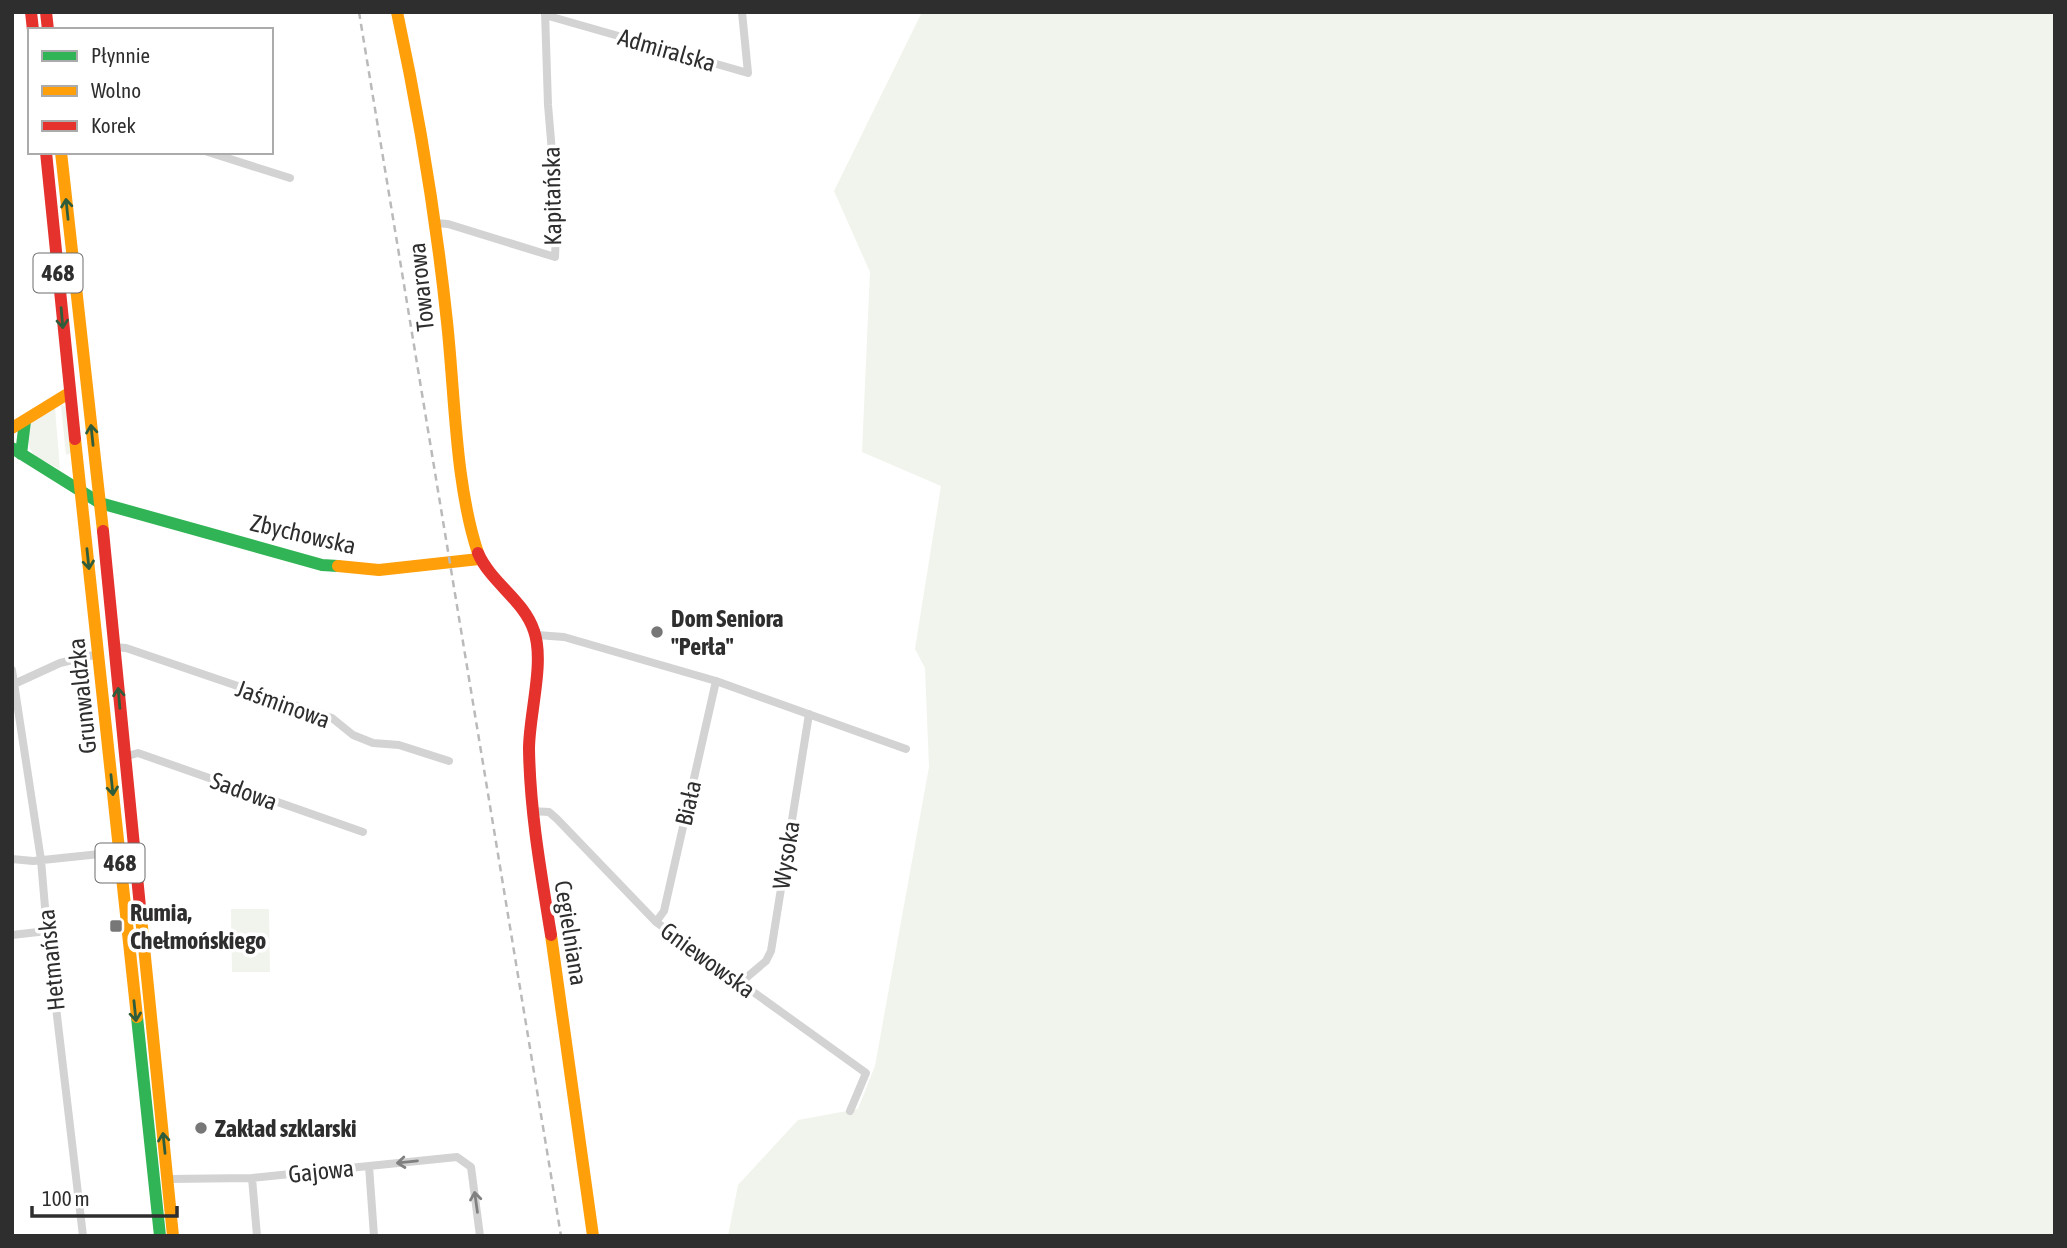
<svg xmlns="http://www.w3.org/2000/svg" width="2067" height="1248" viewBox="0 0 2067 1248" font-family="'Asap Condensed',sans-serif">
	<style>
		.green { fill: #f1f4ec }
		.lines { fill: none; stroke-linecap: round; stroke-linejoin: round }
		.street { stroke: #d3d3d3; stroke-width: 8 }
		.fast { stroke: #30b455; stroke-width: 12 }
		.slow { stroke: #ff9f0a; stroke-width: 12 }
		.jam { stroke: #e5322d; stroke-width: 12 }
		.rail { stroke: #bababa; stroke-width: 2.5; stroke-dasharray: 7 5; stroke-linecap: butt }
		.oneway { stroke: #2f5d3c }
		.oneway2 { stroke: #808080 }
		.poi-dot { fill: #777; stroke: #fff; stroke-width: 2.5 }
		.labels { text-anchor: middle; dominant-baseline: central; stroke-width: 7; stroke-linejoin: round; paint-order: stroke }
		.shield { fill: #fff; stroke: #6d6d6d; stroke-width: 2 }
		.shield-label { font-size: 23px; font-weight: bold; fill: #2e2e2e }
		.street-label { font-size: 24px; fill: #2e2e2e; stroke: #fff }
		.poi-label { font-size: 24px; font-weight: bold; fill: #2e2e2e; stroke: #fff; text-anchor: start }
	</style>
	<rect width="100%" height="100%" fill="#fff"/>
	<path class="green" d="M922 12H2055V1236H728L738 1185 798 1120 858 1109 875 1066 929 767 925 668 915 649 941 486 862 452 870 272 834 191Z
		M61 405 66 407 71 453 66 455Z
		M55 408 60 470C34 454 24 457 30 423Z
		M231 909H269L270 972H232Z"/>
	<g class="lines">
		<path class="street" d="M545 15 748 73 742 12
			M208 152 290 178
			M435 223 448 224 555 257 557 211 548 105 545 12
			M537 635 564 637 716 681 906 749
			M114 647 126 648 332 718 353 735 373 743 399 745 449 761
			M12 670 41 860 47 931 83 1236
			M12 685 60 663 98 654
			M124 757 138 753 363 832
			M531 811 549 812 557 819 656 922 866 1073 850 1111
			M12 859 33 861 119 852
			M656 922 664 911 716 681
			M12 935 47 931
			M740 983 766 961 771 951 809 714
			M369 1166 374 1236
			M252 1178 257 1236
			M168 1179 252 1178 457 1157 471 1167 480 1236"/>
		<path class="fast" d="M12 448 100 503 322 565 338 566
			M21 454 25 421
			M137 1017 160 1236"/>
		<path class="slow" d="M397 12C419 114 436 217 447 322 455 395 455 484 478 553
			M61 152 103 531
			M12 428 69 393
			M75 439 137 1017
			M338 566 379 570 479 559
			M141 917 173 1236
			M551 935 593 1236"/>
		<path class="jam" d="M31 12 33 30
			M46 12 48 30
			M46 152 75 439
			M103 531 141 917
			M478 553C491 583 524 600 534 631 545 662 529 715 529 749 530 812 541 873 551 935"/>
		<path class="rail" d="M359 12 561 1236"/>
	</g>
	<defs><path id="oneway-shaft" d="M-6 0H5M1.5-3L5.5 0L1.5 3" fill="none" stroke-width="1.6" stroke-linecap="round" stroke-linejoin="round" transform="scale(1.75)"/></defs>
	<g class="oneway">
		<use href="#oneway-shaft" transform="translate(67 209) rotate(-96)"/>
		<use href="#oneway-shaft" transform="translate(62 318) rotate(85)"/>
		<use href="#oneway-shaft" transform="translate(92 435) rotate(-96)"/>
		<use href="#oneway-shaft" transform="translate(88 559) rotate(84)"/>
		<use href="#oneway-shaft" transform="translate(119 698) rotate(-95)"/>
		<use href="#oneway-shaft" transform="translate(112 785) rotate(84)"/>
		<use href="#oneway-shaft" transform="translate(135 1011) rotate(84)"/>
		<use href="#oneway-shaft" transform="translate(164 1143) rotate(-96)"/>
	</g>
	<g class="oneway2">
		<use href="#oneway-shaft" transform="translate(407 1162) rotate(174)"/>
		<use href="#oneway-shaft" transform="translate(476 1202) rotate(-98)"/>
	</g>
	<g class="poi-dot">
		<circle cx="657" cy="632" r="7"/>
		<rect x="109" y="919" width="14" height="14" rx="3.5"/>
		<circle cx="201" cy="1128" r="7"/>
	</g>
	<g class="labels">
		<g class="shield">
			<rect x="33.5" y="253.5" width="49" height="39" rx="5"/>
			<rect x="95.5" y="843.5" width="49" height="39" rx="5"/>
		</g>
		<g class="shield-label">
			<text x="58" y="273">468</text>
			<text x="120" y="863">468</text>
		</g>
		<g class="street-label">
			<text transform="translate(667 50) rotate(16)">Admiralska</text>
			<text transform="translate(552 196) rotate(-91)">Kapitańska</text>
			<text transform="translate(421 287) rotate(-96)">Towarowa</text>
			<text transform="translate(303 534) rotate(13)">Zbychowska</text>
			<text transform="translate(82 696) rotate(-96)">Grunwaldzka</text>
			<text transform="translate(283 704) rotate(20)">Jaśminowa</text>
			<text transform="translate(244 791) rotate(20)">Sadowa</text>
			<text transform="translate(688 803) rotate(-77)">Biała</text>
			<text transform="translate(786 855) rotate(-81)">Wysoka</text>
			<text transform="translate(571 933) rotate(81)">Cegielniana</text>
			<text transform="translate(51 960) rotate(-96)">Hetmańska</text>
			<text transform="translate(708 960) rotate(36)">Gniewowska</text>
			<text transform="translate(321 1171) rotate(-6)">Gajowa</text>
		</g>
		<g class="poi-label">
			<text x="671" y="618">Dom Seniora<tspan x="671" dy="28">"Perła"</tspan></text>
			<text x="130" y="912">Rumia,<tspan x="130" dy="28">Chełmońskiego</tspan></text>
			<text x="215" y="1128">Zakład szklarski</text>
		</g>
	</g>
	<rect width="2067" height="1248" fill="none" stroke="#2e2e2e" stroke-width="28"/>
	<rect x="28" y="28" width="245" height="126" fill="#ffffff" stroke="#ababab" stroke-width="2"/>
	<rect x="42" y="51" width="35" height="10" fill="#30b455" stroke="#ababab" stroke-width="2"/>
	<text x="91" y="63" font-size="21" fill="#2e2e2e">Płynnie</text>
	<rect x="42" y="86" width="35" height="10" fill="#ff9f0a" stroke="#ababab" stroke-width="2"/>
	<text x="91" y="98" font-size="21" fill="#2e2e2e">Wolno</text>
	<rect x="42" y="121" width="35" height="10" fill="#e5322d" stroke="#ababab" stroke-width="2"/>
	<text x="91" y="133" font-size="21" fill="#2e2e2e">Korek</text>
	<path d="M32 1206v10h145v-10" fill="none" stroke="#2e2e2e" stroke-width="3.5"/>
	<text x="42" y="1206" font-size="21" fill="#2e2e2e" stroke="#ffffff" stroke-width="5" paint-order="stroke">100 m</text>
</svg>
